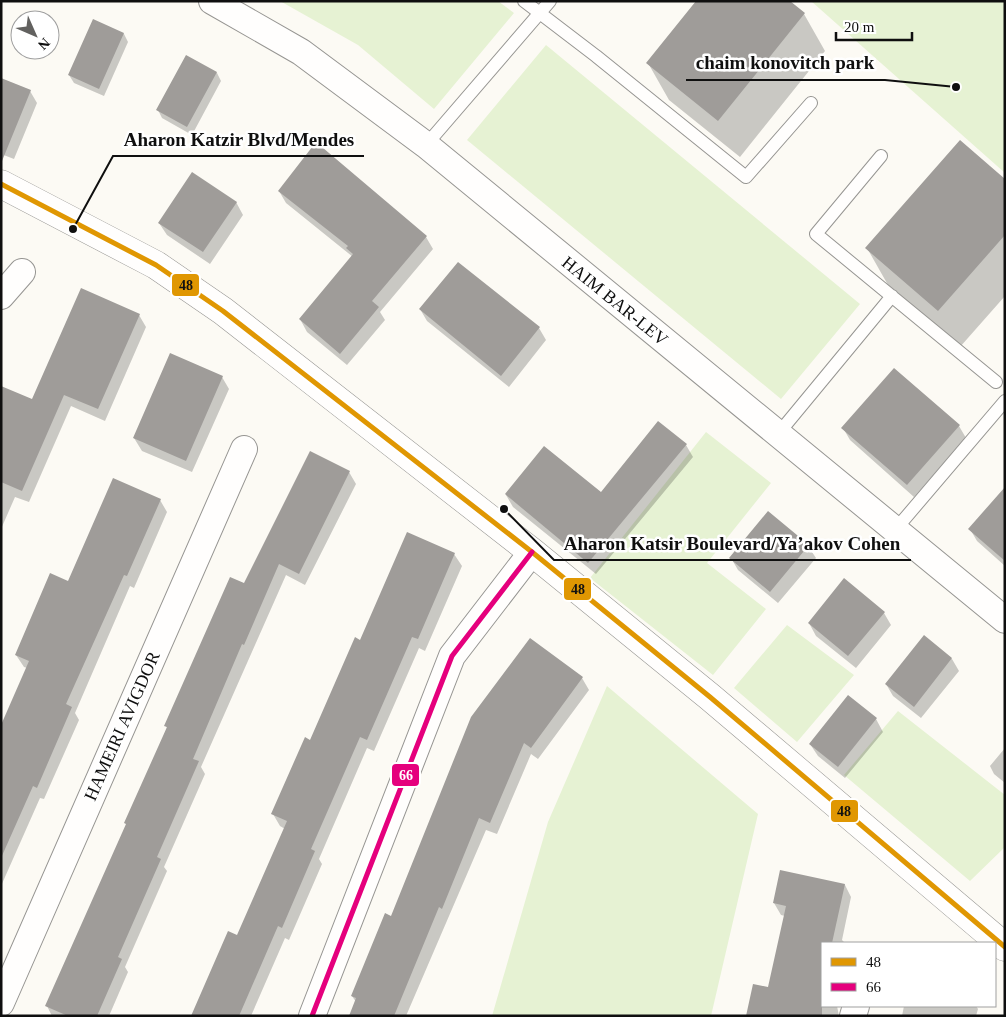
<svg xmlns="http://www.w3.org/2000/svg" width="1006" height="1017" viewBox="0 0 1006 1017" font-family="'Times New Roman',serif">
	<style>
		.green { fill: #e6f2d3 }
		.shadow { fill: #0003 }
		.building { fill: #9f9c99 }
		.lines { fill: none; stroke-linecap: round; stroke-linejoin: round }
		.service-casing { stroke: #969592; stroke-width: 14 }
		.minor-casing { stroke: #969592; stroke-width: 28 }
		.tertiary-casing { stroke: #969592; stroke-width: 29 }
		.service { stroke: #fffefd; stroke-width: 12 }
		.minor { stroke: #fffefd; stroke-width: 26 }
		.tertiary { stroke: #fffefd; stroke-width: 28 }
		.bus-1-casing { stroke: #fff; stroke-width: 9 }
		.bus-2-casing { stroke: #fff; stroke-width: 9 }
		.bus-1 { stroke: #e09702; stroke-width: 5 }
		.bus-2 { stroke: #e5007d; stroke-width: 5 }
		.labels { text-anchor: middle; dominant-baseline: central; stroke-width: 5; stroke-linejoin: round; paint-order: stroke }
		.street-label { font-size: 18px; fill: #0f0f0f; stroke: #fff }
		.leader { fill: none; stroke: #0f0f0f; stroke-width: 2 }
		.callout-dot { fill: #0f0f0f; stroke: #fff; stroke-width: 2 }
		.callout-label { font-size: 19px; text-anchor: middle; font-weight: bold; fill: #0f0f0f; stroke: #fff; stroke-width: 5; stroke-linejoin: round; paint-order: stroke }
		.line-badge { stroke: #fff; stroke-width: 2 }
		.badge-label { font-size: 14px; text-anchor: middle; font-weight: bold; fill: #fff }
		.pale-badge-label { font-size: 14px; text-anchor: middle; font-weight: bold; fill: #111 }
	</style>
	<rect width="100%" height="100%" fill="#fcfaf4"/>
	<path class="green" d="M280 1H498L514 13 434 109 358 45Z
		M811 1H1005V173Z
		M546 45 860 304 781 399 467 140Z
		M706 432 771 483 707 563 766 609 713 675 590 578Z
		M787 625 854 675 797 742 734 688Z
		M607 686 758 814 711 1016H492L548 822Z
		M898 711 1005 795V847L970 881 844 775Z"/>
	<path class="shadow" d="M804 14 825 51 740 157 669 100 648 63Z
		M94 21 124 34 128 42 104 96 74 83 69 75Z
		M186 57 217 73 221 81 192 135 162 118 158 110Z
		M30 91 37 103 14 159 1 154Z
		M1005 181V296L960 347 888 285 867 248Z
		M279 191 426 237 433 249 380 312 385 320 347 365 307 332 300 319 353 257 286 203Z
		M236 202 243 215 210 264 167 235 159 223Z
		M512 306 539 328 546 340 509 387 427 321 420 309Z
		M139 315 146 327 105 421 71 406 29 502 15 497 1 529V387L33 401Z
		M222 377 229 389 192 472 142 451 134 438Z
		M959 426 966 438 914 497 850 440 843 428Z
		M686 445 693 457 596 574 513 507 506 495 601 493Z
		M349 472 356 484 305 585 286 575 201 767 205 774 164 867 167 871 125 967 128 972 109 1016H52L47 1006 127 825 167 728 166 726 245 585Z
		M1005 489V566L977 541 970 529Z
		M160 500 167 512 134 588 130 586 75 713 79 720 44 799 40 798 1 886V728L27 668 24 667 16 655 69 583Z
		M768 512 808 546 816 558 778 603 738 570 731 558Z
		M454 554 462 566 425 651 419 648 374 751 367 748 319 859 322 864 289 940 285 938 251 1016H193L238 937 285 829 280 826 273 814 361 641Z
		M884 613 891 625 856 668 816 636 809 623Z
		M924 637 952 659 959 671 921 718 893 696 886 684Z
		M530 640 582 678 589 690 538 759 531 754 497 834 486 830 406 1016H350L356 1002 352 996Z
		M876 719 883 732 845 778 818 756 810 744Z
		M1005 748V783L994 774 990 766Z
		M845 885 851 897 842 940 845 943H822V1006H837L839 1016H747L769 988 785 916 781 915 774 903Z
		M904 1006H976L978 1009 976 1016H902Z"/>
	<path class="building" d="M696 1H790L805 13 718 121 646 63Z
		M93 19 124 33 99 89 68 75Z
		M186 55 217 72 187 127 156 110Z
		M1 78 31 90 2 161 1 160Z
		M960 140 1005 179V235L938 311 865 248Z
		M316 142 427 236 372 301 379 307 340 354 299 319 353 254 346 248 348 246 278 191Z
		M192 172 237 202 203 252 158 223Z
		M458 262 540 327 501 376 419 309Z
		M81 288 140 314 98 409 64 395 22 491 1 482V386L32 399Z
		M170 353 223 376 186 461 133 438Z
		M894 368 960 425 907 485 841 428Z
		M658 421 687 444 588 563 505 494 544 446 601 492Z
		M310 451 350 471 299 574 279 564 244 645 242 644 193 759 199 761 157 857 161 859 118 957 122 959 97 1016H68L45 1006 126 824 124 823 167 727 164 726 230 577 244 583Z
		M113 478 161 499 127 576 124 575 66 704 72 707 37 788 33 786 1 858V725L29 661 15 655 50 573 68 581Z
		M1005 487V561L968 529Z
		M768 511 809 545 770 592 729 558Z
		M407 532 455 553 418 639 412 637 367 740 360 737 311 849 315 851 282 928 278 926 239 1016H191L228 931 237 935 287 821 271 814 305 737 310 740 355 637 360 640Z
		M844 578 885 612 848 656 808 623Z
		M924 635 952 658 914 707 885 684Z
		M530 638 583 677 531 748 524 743 490 823 479 818 442 909 439 907 394 1016H349L356 998 351 996 385 913 391 916 471 717Z
		M848 695 877 718 838 767 809 744Z
		M780 870 845 884 832 943H822V1016H746L753 984 768 987 786 906 773 903Z"/>
	<g class="lines">
		<g class="service-casing">
			<path id="service" d="M524 1 596 56 746 177 811 103
				M426 145 550 1
				M881 156 816 234 996 382
				M778 434 892 296
				M895 530 1005 401"/>
		</g>
		<g class="minor-casing">
			<path id="minor" d="M212 1 301 52 426 145 1005 620
				M1 296 22 272
				M1 1003 244 449
				M312 1016 452 656 532 552
				M853 1016 856 1006"/>
		</g>
		<g class="tertiary-casing">
			<path id="tertiary" d="M1 184 156 265 223 311 532 552 710 697 1005 947"/>
		</g>
		<use href="#service" class="service"/>
		<use href="#minor" class="minor"/>
		<use href="#tertiary" class="tertiary"/>
		<g class="bus-1-casing">
			<path id="bus-1" d="M1 184 156 265 223 311 532 552 710 697 1005 947"/>
		</g>
		<g class="bus-2-casing">
			<path id="bus-2" d="M312 1016 452 656 532 552"/>
		</g>
		<use href="#bus-1" class="bus-1"/>
		<use href="#bus-2" class="bus-2"/>
	</g>
	<g class="labels">
		<g class="street-label">
			<text transform="translate(615 301) rotate(39)">HAIM BAR-LEV</text>
			<text transform="translate(122 726) rotate(-66)">HAMEIRI AVIGDOR</text>
		</g>
	</g>
	<path class="leader" d="M956 87L885 80H686M73 229L113 156H364M504 509L554 560H911"/>
	<g class="callout-dot">
		<circle cx="956" cy="87" r="5"/>
		<circle cx="73" cy="229" r="5"/>
		<circle cx="504" cy="509" r="5"/>
	</g>
	<g class="callout-label">
		<text x="785" y="69">chaim konovitch park</text>
		<text x="239" y="146">Aharon Katzir Blvd/Mendes</text>
		<text x="732" y="550">Aharon Katsir Boulevard/Ya’akov Cohen</text>
	</g>
	<g class="line-badge">
		<rect x="171" y="273" width="29" height="24" rx="5" fill="#e09702"/>
		<rect x="563" y="577" width="29" height="24" rx="5" fill="#e09702"/>
		<rect x="391" y="763" width="29" height="24" rx="5" fill="#e5007d"/>
		<rect x="830" y="799" width="29" height="24" rx="5" fill="#e09702"/>
	</g>
	<g class="badge-label">
		<text x="406" y="780">66</text>
	</g>
	<g class="pale-badge-label">
		<text x="186" y="290">48</text>
		<text x="578" y="594">48</text>
		<text x="844" y="816">48</text>
	</g>
	<rect width="1006" height="1017" fill="none" stroke="#0f0f0f" stroke-width="5"/>
	<rect x="821" y="942" width="175" height="65" fill="#ffffff" stroke="#9f9f9f"/>
	<rect x="831" y="958" width="25" height="8" fill="#e09702" stroke="#9f9f9f"/>
	<text x="866" y="967" font-size="15" fill="#0f0f0f">48</text>
	<rect x="831" y="983" width="25" height="8" fill="#e5007d" stroke="#9f9f9f"/>
	<text x="866" y="992" font-size="15" fill="#0f0f0f">66</text>
	<g transform="translate(35 35) rotate(135)"><circle r="24" fill="#ffffff" stroke="#9f9f9f"/>
	<path d="M0-4L9 19L0 12L-9 19Z" fill="#62615f"/>
	<text y="-8" font-size="14" font-weight="bold" text-anchor="middle" fill="#0f0f0f">N</text>
	</g>
	<path d="M836 32v8h76v-8" fill="none" stroke="#0f0f0f" stroke-width="2.5"/>
	<text x="844" y="32" font-size="15" fill="#0f0f0f" stroke="#ffffff" stroke-width="4" paint-order="stroke">20 m</text>
</svg>
